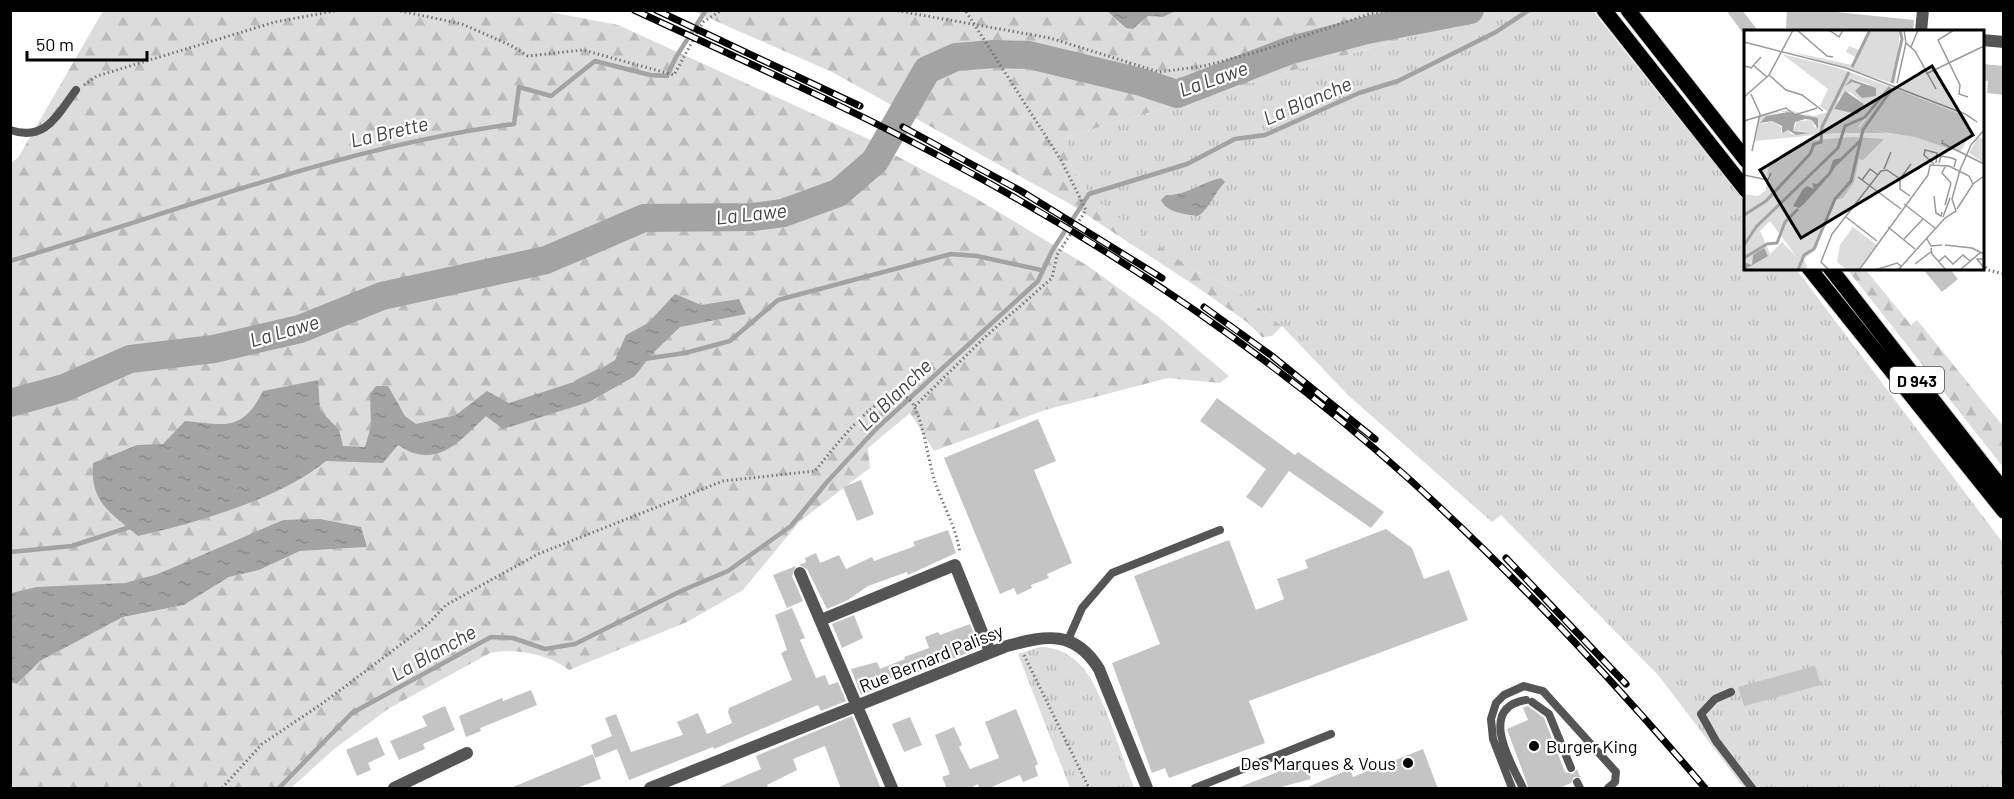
<svg xmlns="http://www.w3.org/2000/svg" width="2014" height="799" viewBox="0 0 2014 799" font-family="Barlow,sans-serif">
	<style>
		.grass { fill: url(#grass-tufts) }
		.forest { fill: url(#forest-firs) }
		.water { fill: url(#water-ripples) }
		.lines { fill: none; stroke-linecap: round; stroke-linejoin: round }
		.stream { stroke: #a3a3a3; stroke-width: 4.5 }
		.river { stroke: #a3a3a3; stroke-width: 28 }
		.building { fill: #c4c4c4 }
		.primary-casing { stroke: #dbdbdb; stroke-width: 17 }
		.path { stroke: #777; stroke-width: 3; stroke-dasharray: 1.5 3; stroke-linecap: butt }
		.service { stroke: #555; stroke-width: 8 }
		.minor { stroke: #555; stroke-width: 12 }
		.primary { stroke: #000; stroke-width: 15 }
		.rail-casing { stroke: #000; stroke-width: 7 }
		.rail { stroke: #fff; stroke-width: 4.5; stroke-dasharray: 14; stroke-linecap: butt }
		.poi-dot { fill: #000; stroke: #fff; stroke-width: 2 }
		.labels { text-anchor: middle; dominant-baseline: central; stroke-width: 4.5; stroke-linejoin: round; paint-order: stroke }
		.shield { fill: #fff; stroke: #4c4c4c; stroke-width: 1.5 }
		.shield-label { font-size: 16px; font-weight: bold; fill: #000 }
		.street-label { font-size: 18px; fill: #000; stroke: #fff }
		.poi-label { font-size: 18px; fill: #000; stroke: #fff; text-anchor: start }
		.water-label { font-size: 20px; font-style: italic; fill: #444; stroke: #fff }
		.inset-river { fill: none; stroke: #a3a3a3; stroke-width: 3 }
		.inset-road { fill: none; stroke: #999; stroke-width: 1.5 }
		.view { fill: #000; fill-opacity: 0.15; stroke: #000; stroke-width: 3 }
		.inset-edge { fill: none; stroke: #000; stroke-width: 3 }
	</style>
	<defs>
		<pattern id="grass-tufts" width="24" height="20" patternUnits="userSpaceOnUse" patternTransform="scale(1.5)"><rect width="24" height="20" fill="#dcdcdc"/><path d="M3 7l-1-3M5 7V3M7 7l1-3M15 17l-1-3M17 17v-4M19 17l1-3" fill="none" stroke="#bbb"/></pattern>
		<pattern id="forest-firs" width="22" height="20" patternUnits="userSpaceOnUse" patternTransform="scale(1.5)"><rect width="22" height="20" fill="#dcdcdc"/><path d="M5 1l3.5 6h-7zM16 11l3.5 6h-7z" fill="#bbb"/></pattern>
		<pattern id="water-ripples" width="26" height="14" patternUnits="userSpaceOnUse" patternTransform="scale(1.5)"><rect width="26" height="14" fill="#a3a3a3"/><path d="M2 4q2-2 4 0t4 0M15 11q2-2 4 0t4 0" fill="none" stroke="#8b8b8b"/></pattern>
	</defs>
	<rect width="100%" height="100%" fill="#fff"/>
	<path class="grass" d="M1498 11H1593L1745 202 1746 268 1796 269 2003 543V787L1744 788 1659 676 1501 515 1492 522 1348 395 1282 326 1236 290 1192 269 1106 209 1082 185 1065 154 1069 136Z
		M1040 647C1057 647 1073 655 1084 669 1102 690 1123 760 1134 788H1070L1018 654Z"/>
	<path class="forest" d="M1107 10 1126 28 1148 16 1163 17 1176 11H1498L1069 136 1065 154 1082 185 1107 209 1192 269 1236 290 1282 326 1272 336 1262 337 1247 322 1194 285 1070 204 832 72 693 11Z
		M103 11H545L618 25 875 142 889 152 972 196 1088 266 1161 319 1229 376 1220 383 1168 378 1045 410 934 451 910 413 868 448 870 468 800 521 743 590 687 622 569 670C548 654 516 648 490 653L388 709 333 750 291 788H11V682L17 684 40 661 123 617 184 605 229 577 259 570 300 551 367 547 283 520C239 541 172 576 125 583 86 589 49 584 11 593L10 163 18 158Z
		M1847 269H1865L1911 325 1917 320 2003 426V467Z"/>
	<path class="water" d="M1107 11H1176L1163 17 1148 16 1133 29 1126 28Z
		M1221 178 1225 182C1214 193 1211 207 1198 216 1185 214 1167 213 1161 200L1166 195C1186 196 1202 182 1221 178Z
		M675 294 701 305 739 299 746 314 680 327 651 355 635 376 589 402 503 429 486 416C460 441 436 471 398 445L383 463 326 461C282 498 193 524 138 536 110 512 90 503 93 463L137 445 163 444 185 421C225 425 242 432 263 391L318 380 320 410 339 430 343 446 365 447 371 426 370 394 376 386H388L405 416 416 424 456 415 487 391 509 403 586 378 615 360 626 335 648 323Z
		M320 519 361 527 367 547 300 551 259 570 229 577 184 605 123 617 40 661 17 684 11 682V593L37 587 125 583 158 574 283 520Z"/>
	<g class="lines">
		<path class="stream" d="M10 261C177 212 340 147 514 124L519 87 551 96 595 61 650 75 667 76 676 57 706 10
			M644 359 685 353 730 341 778 300 951 254 977 256 1041 270
			M577 382 599 371
			M10 552 72 546 133 526
			M279 788 352 713 491 637 513 638 545 649 575 644 681 591 728 571 791 526 827 482 876 429 1038 281 1052 251 1089 194 1187 164 1235 139 1265 135 1359 93 1398 81 1496 32 1529 10"/>
		<path class="river" d="M10 403 64 388 130 359 214 349 300 329 382 296 546 260 644 218 753 217 783 213 838 193 875 161 927 70 956 57 994 54 1029 55 1141 82 1177 94 1291 50 1367 30 1470 10"/>
	</g>
	<path class="building" d="M1726 10H1742L1759 32H1742Z
		M1787 10H1817L1914 20 1913 32H1811L1786 28Z
		M1983 64 2004 66V95L1987 93 1988 81 1983 80Z
		M1922 268H1949L1958 279 1942 292Z
		M1217 398 1295 455 1298 452 1384 512 1371 528 1289 471 1262 508 1246 497 1266 469 1200 421Z
		M1038 419 1056 461 1034 470 1072 563 1047 574 1049 578 1031 585 1032 588 1017 595 1014 588 1000 594 944 458Z
		M861 480 874 514 857 521 843 487Z
		M1386 529 1412 548 1424 579 1449 570 1468 620 1249 701 1265 743 1169 778 1165 768 1152 773 1112 663 1160 644 1134 576 1229 540 1256 610 1284 599 1277 579 1308 568 1305 560Z
		M948 530 956 553 908 575 907 572 868 586 848 600 827 609 807 569 799 565 806 562 805 558 816 553 820 563 839 555 846 569 872 557 874 561 915 546 913 542Z
		M796 566 792 576 803 601 787 608 773 575Z
		M792 608 805 638 800 640 816 678 825 675 829 685 838 682 846 701 821 711 818 705 714 749 713 747 629 780 617 749 595 758 591 745 612 736 605 718 616 714 631 752 683 735 677 722 698 713 707 734 732 723 728 712 729 708 792 680 781 653 787 650 775 615Z
		M854 615 863 638 842 648 832 624Z
		M970 624 980 648 911 675 909 671 885 680 887 685 861 695 851 669 877 662 880 669 905 659 904 657 929 648 925 637 938 632 940 635Z
		M1815 666 1821 685 1744 706 1738 687Z
		M531 690 537 705 480 728 481 731 466 737 459 716 502 698 503 701Z
		M445 706 455 730 423 744 425 749 399 760 390 741 427 726 422 716Z
		M1528 706 1544 718 1565 772 1573 774 1577 769 1580 777H1574L1571 783 1557 789H1529L1507 729 1528 720 1523 708Z
		M1016 709 1038 764 1035 766 1038 776 1023 782 1020 775 987 789H979L978 784 968 789H947L942 777 950 774 935 735 954 727 962 745 959 747 970 769 999 758 985 722Z
		M852 716 881 789H841L825 746 793 759 797 770 767 785 769 789H714L761 769 756 756Z
		M910 717 922 745 904 752 892 724Z
		M377 737 385 755 368 763 371 770 357 776 346 750Z
		M1423 749 1438 789H1303L1350 769 1353 777Z
		M593 754 601 779 574 789H508Z
		M1305 761 1311 779 1274 789H1235Z"/>
	<g class="lines">
		<g class="primary-casing">
			<path id="primary" d="M1604 10 1746 190
				M1628 10 1746 160
				M1809 268 2004 511
				M1830 268 2004 491"/>
		</g>
		<path class="path" d="M396 10 462 24 510 45 528 56 583 50 674 75 703 22 722 10
			M755 10H785
			M893 10 1050 38 1159 72 1204 66 1260 51 1369 14 1392 10
			M84 85 97 76 275 22 340 10
			M1982 264 1988 270 2004 274
			M915 406 985 337 1052 278 1057 255 1086 210 1061 160 965 10
			M1024 655 1089 788
			M222 788 262 744 323 703 428 624 446 605 538 554 723 481 815 471C829 455 895 362 915 408 924 428 927 453 933 475 940 501 956 525 960 553"/>
		<path class="service" d="M10 130C46 142 57 115 76 90
			M1068 640 1082 608 1112 573 1220 530
			M1731 692 1715 699 1701 714 1716 741 1752 788
			M1532 702 1549 714 1571 768
			M1577 782 1580 788
			M1195 788 1331 734
			M1512 788 1493 739 1491 719 1496 703 1504 695 1524 686 1543 691 1616 772 1615 782 1608 788
			M1523 788C1511 763 1477 708 1526 700"/>
		<path class="minor" d="M1921 32 1923 10
			M1982 40 2004 42
			M800 573 892 788
			M821 620 955 565 990 652
			M394 788 467 753
			M650 788 1007 646C1047 635 1075 630 1099 669L1147 788"/>
		<use href="#primary" class="primary"/>
		<g class="rail-casing">
			<path id="rail" d="M634 10C746 62 859 112 967 171 1124 256 1275 359 1408 478 1514 574 1612 679 1705 788
				M656 10 860 106
				M903 127 1021 191 1162 278
				M1204 307 1272 356 1375 439
				M1506 558 1626 684"/>
		</g>
		<use href="#rail" class="rail"/>
	</g>
	<g class="poi-dot">
		<circle cx="1534" cy="746" r="6"/>
		<circle cx="1408" cy="763" r="6"/>
	</g>
	<g class="labels">
		<rect class="shield" x="1890" y="367" width="54" height="26" rx="4.5"/>
		<g class="shield-label">
			<text x="1917" y="380">D 943</text>
		</g>
		<g class="street-label">
			<text transform="translate(931 658) rotate(-22)">Rue Bernard Palissy</text>
		</g>
		<g class="poi-label">
			<text x="1546" y="746">Burger King</text>
			<text x="1396" y="763" text-anchor="end">Des Marques &amp; Vous</text>
		</g>
		<g class="water-label">
			<text transform="translate(1213 78) rotate(-19)">La Lawe</text>
			<text transform="translate(1307 100) rotate(-23)">La Blanche</text>
			<text transform="translate(389 131) rotate(-13)">La Brette</text>
			<text transform="translate(751 213) rotate(-6)">La Lawe</text>
			<text transform="translate(284 330) rotate(-16)">La Lawe</text>
			<text transform="translate(894 394) rotate(-44)">La Blanche</text>
			<text transform="translate(433 652) rotate(-29)">La Blanche</text>
		</g>
	</g>
	<g transform="translate(1744 30)">
		<rect width="240" height="240" fill="#fff"/>
		<path d="M147 57 221 86 228 103 216 122 171 107 115 98ZM38 212 56 230 51 240H11Z" fill="#dcdcdc"/>
		<path d="M124 0H156L151 54 44 21 108 35 111 27 102 22 105 16 115 20ZM38 24 91 37 147 57 114 97 142 103H91L11 111 16 86 44 80 70 86 84 82 76 76 84 59ZM109 49 124 54 131 63 118 68 113 60 117 55 107 52ZM106 62 120 74 115 82 91 80 95 68ZM37 82 61 84 75 93 71 98 68 90 53 91 49 101 66 102 47 104 44 100 37 103 38 97 28 91 17 94 22 86ZM109 107 140 109 119 130 115 129 110 152 99 168 91 170 72 219 60 229 64 240H51L55 230 26 191 16 201 27 226 11 240H0V164L14 166 22 160 25 132 70 110ZM234 107 240 109V133L225 123Z" fill="#dcdcdc" fill-rule="evenodd"/>
		<path d="M109 197 133 215 114 240H103L93 232 96 215Z" fill="#dcdcdc"/>
		<path d="M107 49 132 58V66L118 68 111 61 117 55 108 52 101 56ZM101 61 120 74 114 84 90 79ZM44 82 74 88V99L68 90 61 89 51 92 49 101 66 103 52 105 44 100 38 103V96L28 91 16 93 22 86ZM96 128 87 144 60 174 55 178 49 176 59 159 63 156 70 159 68 153 73 154 85 142 89 130ZM20 218 24 226 0 240V232L8 235 9 225Z" fill="#a3a3a3"/>
		<path class="inset-river" d="M108 37 126 0M148 53 158 9 156 0M89 137 117 110M0 185 22 171 66 124 70 114 77 112 78 97 105 42M0 215 13 196 94 118 101 96 121 87 146 57M0 228 23 214 33 213 41 192 54 179M54 240 60 225 70 219 91 169 107 151 119 100 148 59"/>
		<path class="inset-road" d="M53 0 83 26 89 27M85 0 95 7 99 0M210 0 194 10 216 55 215 64 224 67M0 12 102 38 221 84 233 92M162 13 171 21 192 59M167 17 174 0M9 35 23 47M1 36 7 38 17 27M182 44 240 16M25 45 42 60 58 65 79 81M153 53 162 13 160 0M7 64 16 84 8 121M0 67 25 45 49 0M0 91 42 78 51 85 73 78M199 110 198 113 240 134M195 133 197 126 208 128 212 130 210 137M190 134 180 125 181 120 193 123 192 133M202 135 198 143 207 153M140 139 147 122M0 145 24 150 27 143M114 147 157 179M156 149 167 134M118 150 126 139 134 145M190 166 192 183 197 186 198 182M160 174 191 198M201 175 207 153M213 179 229 154 240 146M102 187 133 211M199 187 206 168M144 197 171 219M160 209 179 189M183 209 187 216 198 215M201 215 228 218 240 224M187 218 188 224 202 240M240 229H233L240 238M194 232 201 226 209 234 219 225 226 231M171 234 188 221M85 240 77 232 88 204 137 141 143 140 156 149V159L166 166M115 240 184 145 186 135 205 136 225 146 229 154M131 240 153 233 157 236M154 240 201 188 212 181 208 169 216 140 227 115 240 100M216 240 237 222"/>
		<path class="view" d="M188 36 229 105 57 208 16 140Z"/>
		<rect width="240" height="240" class="inset-edge"/>
	</g>
	<rect width="2014" height="799" fill="none" stroke="#000000" stroke-width="24"/>
	<path d="M27 51v9h120v-9" fill="none" stroke="#000000" stroke-width="3"/>
	<text x="36" y="51" font-size="18" fill="#000000" stroke="#ffffff" stroke-width="4.5" paint-order="stroke">50 m</text>
</svg>
